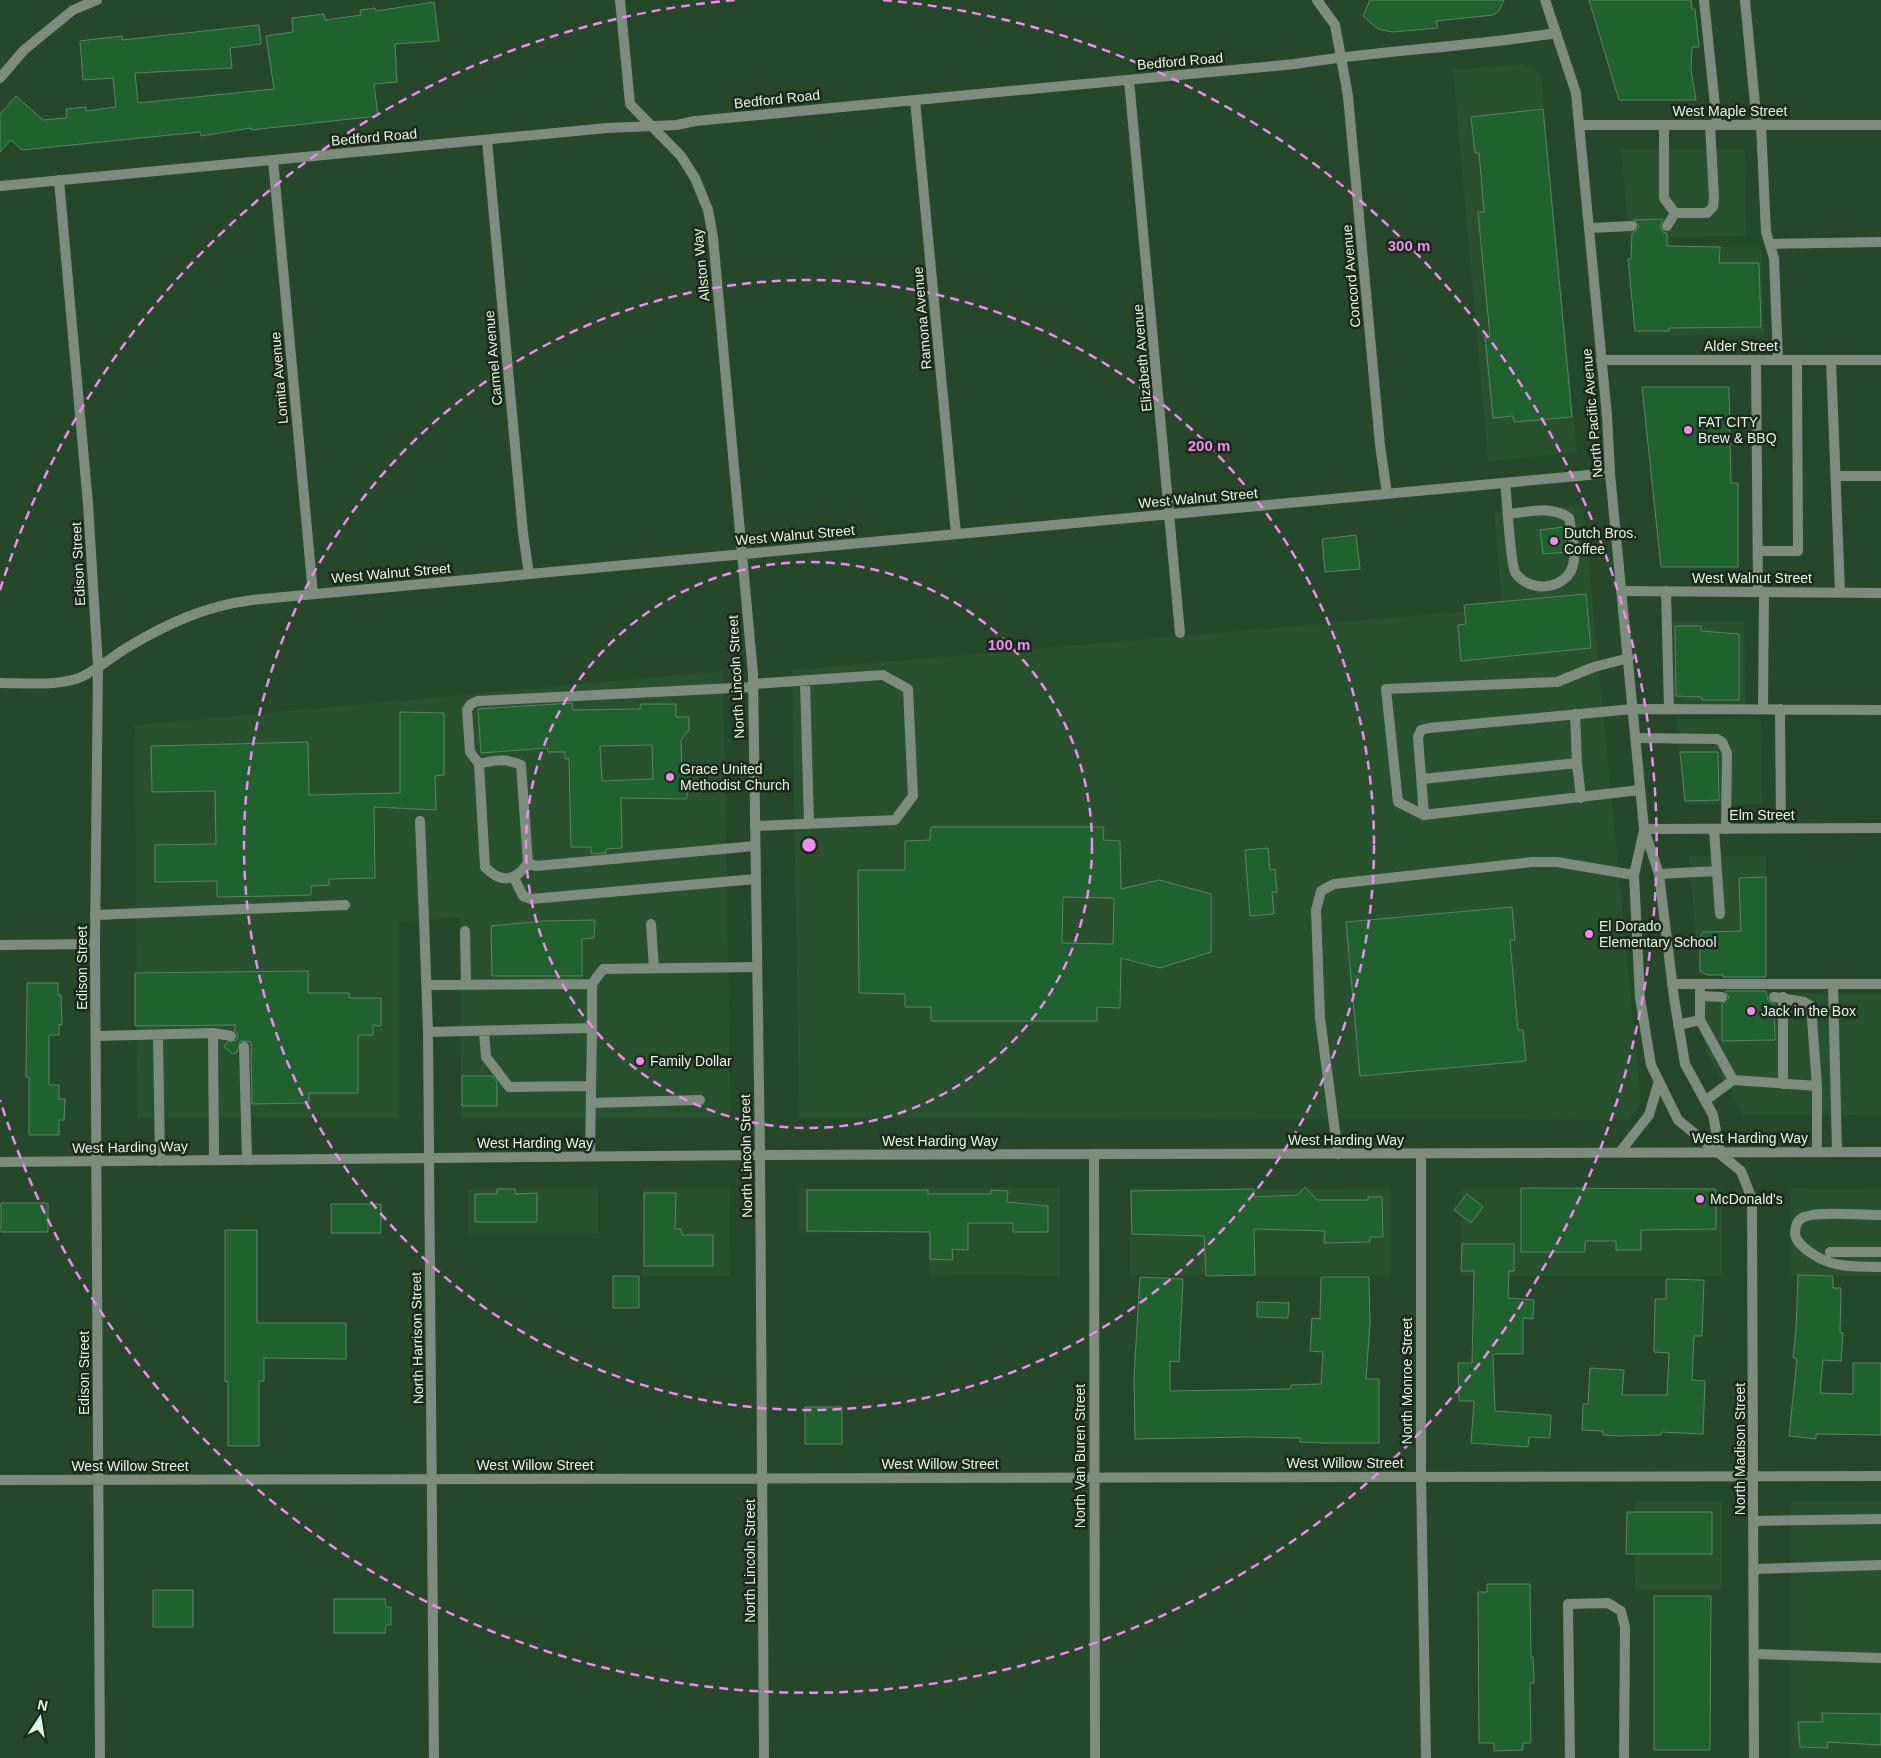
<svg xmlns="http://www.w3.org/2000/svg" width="1881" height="1758" viewBox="0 0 1881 1758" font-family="Arial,sans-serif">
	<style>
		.built { fill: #28512e }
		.building { fill: #20622e; stroke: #608464; fill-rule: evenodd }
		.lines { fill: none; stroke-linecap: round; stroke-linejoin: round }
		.service { stroke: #7c8d7e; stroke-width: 10 }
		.minor { stroke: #7c8d7e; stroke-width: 10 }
		.tertiary { stroke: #7c8d7e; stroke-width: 10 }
		.ring { fill: none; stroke: #f38af1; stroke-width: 2.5; stroke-dasharray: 9 6 }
		.poi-dot { fill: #f38af1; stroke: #1a291c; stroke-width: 2 }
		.labels { text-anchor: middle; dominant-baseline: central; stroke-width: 5; stroke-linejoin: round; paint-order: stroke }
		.street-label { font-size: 14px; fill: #e2f6e4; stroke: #1a291c }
		.poi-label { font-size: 14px; fill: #e2f6e4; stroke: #1a291c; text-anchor: start }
		.centre { fill: #f38af1; stroke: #1a291c; stroke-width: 2.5 }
		.ring-label { font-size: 15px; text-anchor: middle; font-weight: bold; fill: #f38af1; stroke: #1a291c; stroke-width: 5; stroke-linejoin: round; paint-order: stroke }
	</style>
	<rect width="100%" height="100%" fill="#25472a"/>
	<path class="built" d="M1524 64 1541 74 1577 453 1488 461 1453 70Z
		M1621 150H1745L1746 236 1671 237V247H1762L1764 335H1638Z
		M1583 505 1641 1102 1629 1120 799 1118 792 670 1502 608 1494 513Z
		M1666 622H1744L1746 709H1675Z
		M723 671 731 1118H461L460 917 399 922V1118H137L135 725Z
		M1676 719H1761L1762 804H1685Z
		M1689 856H1766V975H1699Z
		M1701 993 1881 994V1115L1743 1114 1705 1051Z
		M799 1188H1060V1276L929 1275 928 1232 799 1233Z
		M1130 1188 1391 1189V1275H1130Z
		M1791 1188 1881 1189V1276H1791Z
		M468 1189H598V1233H468Z
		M643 1189H730L729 1276H642Z
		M1461 1189H1722V1276H1461Z
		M1634 1502H1722V1590H1635Z
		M1791 1502H1881V1758H1791Z"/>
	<path class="building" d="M1370 0H1504L1499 11 1493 15 1436 21 1438 28 1392 32 1378 29 1363 16Z
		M1589 0H1691L1692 9H1695L1699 47H1692L1691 70 1696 100H1619Z
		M434 2 439 41 395 44 397 82 374 84 378 116 251 130V128L201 136 200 132 22 150 11 140 0 152V114L16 96 43 120 67 118 66 109 86 107V111L116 107 113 78 83 80 80 41 122 36V40L259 25 261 44 230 48 232 68 135 73 138 103 274 89 266 36 293 32 292 18 324 14 325 20 361 15 360 10 375 8 376 11Z
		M1543 109 1572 417 1514 422 1513 416 1493 418 1485 336H1490L1478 212H1484L1479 153H1475L1471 117Z
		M1663 219 1660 226 1663 232 1667 233V246L1720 247 1719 263H1759L1761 327 1669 328V331H1635L1628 259H1631L1632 233 1636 231 1639 226 1634 220Z
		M1642 387H1729L1731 483H1738V567H1661Z
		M1564 527 1567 552 1543 554 1540 530Z
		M1356 535 1360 569 1325 572 1322 539Z
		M1586 594 1591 648 1461 661 1458 625 1466 624 1464 605Z
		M1675 626H1701V631L1739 634V700H1702L1701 697 1676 696Z
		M572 703 573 710 640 709 641 704H676V717H689V730L681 740 682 774 688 775 687 799 621 798 622 848 606 849V853L591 854V847H571L569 759H565V752H548L547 748 481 753 478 709ZM652 745 653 779 602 781 600 746Z
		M400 712 444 713V775L435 776 436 810 374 807 375 878 329 879V885L311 886V895L274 896 217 897V881L155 882V845L216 844 215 791 152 792 151 746 308 742 309 795 400 793Z
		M1680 752H1718L1719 800 1685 801Z
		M931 827H1104L1103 840 1120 841 1121 889 1159 880 1211 894V952L1160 968 1121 958 1120 1008 1097 1007V1021H931V1007H905V994L859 993 858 870H905V841L930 840ZM1063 897 1114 898 1113 944 1062 943Z
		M1268 848 1270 870 1275 869 1277 892H1272L1274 914 1250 916 1245 850Z
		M1766 877V977H1723V975H1707L1700 971V937L1703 932 1741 931 1739 878Z
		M1512 907 1515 940H1510L1518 1030H1523L1526 1061 1360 1076 1346 922Z
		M595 920 594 938 582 939V976H492L491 926 543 921Z
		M308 971V993H349V998H381V1026L373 1025V1035H358V1093H309V1103L252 1104 251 1042 240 1041 237 1052 233 1054 224 1047 227 1042 237 1040 238 1034 234 1030 236 1025 135 1026V973Z
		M27 983H58V995H61L62 1025 59 1024V1035H49V1085H59V1099H65L64 1120H59V1135H29V1077H26Z
		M1725 991H1766L1768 1000 1774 1004 1775 1040 1722 1041V1004L1729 998Z
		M462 1076H492L497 1082V1106H462Z
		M1305 1187 1317 1200H1368V1197H1382L1383 1237H1370V1242L1324 1243 1325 1231 1254 1229 1255 1275 1206 1276 1204 1236 1132 1234 1131 1191 1254 1189V1197L1297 1195Z
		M1521 1188 1716 1189V1229L1641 1230V1250H1616V1241H1585V1252H1521Z
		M497 1189H515V1194L537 1193V1222H475V1194H497Z
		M807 1190H928V1194H991V1190L1008 1191 1007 1202 1048 1206V1232H1013V1223H968V1250L952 1249 953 1260 930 1259V1232L807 1231Z
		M644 1193H676L675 1229H681L682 1235H713V1266H644Z
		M1467 1194 1483 1207 1471 1223 1454 1210Z
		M1 1203H48V1232H1Z
		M331 1204H381V1233H331Z
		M225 1230H257V1323H346V1359L264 1358V1381H259V1446H228V1381L225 1382Z
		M1462 1244H1514V1271H1509L1508 1298 1534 1300 1533 1319 1523 1318V1354H1493L1495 1411 1551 1415 1550 1438 1529 1437 1528 1447 1471 1443 1474 1401H1459L1458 1363H1472L1474 1271H1461Z
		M1798 1275 1833 1276V1288H1841L1840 1332 1843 1333 1841 1361 1823 1360 1820 1393 1853 1394V1363H1881V1435L1816 1434V1439L1789 1436 1797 1359 1793 1358 1796 1329Z
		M613 1276H639V1308H613Z
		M1140 1277 1183 1279 1179 1362 1170 1361V1391L1291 1389V1385L1321 1384 1323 1352 1310 1351 1312 1318 1320 1319 1321 1277H1369L1370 1322 1366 1379H1379V1443H1323L1300 1442V1438L1246 1437 1135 1439 1134 1377Z
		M1666 1279 1704 1280 1702 1336H1694L1692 1380 1705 1381 1703 1434 1661 1432V1435L1620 1436 1603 1435V1431L1582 1430 1583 1404H1588L1590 1368 1624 1370 1622 1395H1667L1669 1353 1654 1352 1655 1299H1666Z
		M1257 1302 1289 1303 1288 1318 1257 1317Z
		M805 1407H842V1444H805Z
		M1627 1512H1712V1554H1626Z
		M1487 1584H1530L1531 1657H1533L1534 1683H1530L1531 1743H1523V1750L1494 1751V1743H1479L1478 1592H1487Z
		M153 1590H193V1627H153Z
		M1654 1596H1711L1710 1750H1654Z
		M334 1599H385L386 1607H391V1625H386L385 1633H334Z
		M1822 1713 1881 1714V1745L1827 1742 1828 1748 1800 1747 1798 1722H1823Z"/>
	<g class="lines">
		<path class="service" d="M1704 0 1717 125
			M1745 0 1757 125
			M1664 125V198L1675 213H1707L1713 207 1714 198 1710 125
			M1761 125 1766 232 1774 258 1778 359
			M1667 226 1675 213
			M1589 228 1632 226
			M1771 244 1881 242
			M1756 360 1758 592
			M1831 360 1840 592
			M1836 476H1881
			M1505 483C1507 498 1510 562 1515 572 1528 594 1567 590 1573 565 1577 551 1571 532 1569 518 1552 505 1529 512 1508 514
			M1758 551H1798L1797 360
			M1666 591 1669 709
			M805 680 809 824
			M753 684 883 675 908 689 913 796 895 820 755 826
			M1763 709 1764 592
			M1780 709 1781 828
			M1636 738 1717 739 1722 742 1727 753 1726 829
			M1577 763 1581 798
			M479 764C494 760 506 758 521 765L528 863C516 881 501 884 485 867L479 764 470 752 467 710 471 704 478 701 753 687
			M1422 779 1577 763 1575 714
			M1640 790 1424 815 1418 737 1421 730 1429 728 1633 709 1881 710
			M1424 815 1398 802 1386 689 1557 682 1594 667 1629 658
			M420 821 424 919
			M1714 829 1720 914
			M528 863 536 866 755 846
			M1659 874 1717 871
			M514 878 523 896 531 899 756 879
			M95 915 345 905
			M651 924 654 968
			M465 931 466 985
			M592 984 603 969 757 967
			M1672 984H1881
			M1700 984V1020
			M1833 984 1837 1152
			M427 985 592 984V1028L428 1032
			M1700 996 1722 997
			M1774 997 1804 1002 1811 1006 1817 1086
			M1783 997V1084
			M1678 1025 1700 1020 1733 1080 1705 1101
			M484 1032 486 1057 509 1087 590 1086
			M213 1033 231 1036
			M158 1035 160 1161
			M96 1036 213 1033 214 1160
			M244 1047 247 1160
			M1733 1080 1817 1086V1152
			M591 1103 700 1100
			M1338 1154 1320 1018 1316 910 1321 891 1334 884 1532 862H1557L1634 875
			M590 1156 592 1028
			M1881 1215C1862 1215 1820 1211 1804 1217 1798 1219 1795 1226 1795 1233 1795 1240 1802 1246 1808 1251 1833 1269 1851 1266 1881 1267
			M1830 1252H1881
			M1754 1521 1881 1519
			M1754 1569 1881 1565
			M1754 1654 1881 1658
			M1570 1758 1568 1604 1608 1603 1621 1611 1625 1627 1624 1758"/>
		<path class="minor" d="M620 0 630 104 681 156 695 178 708 210 713 237 753 674 760 1155 764 1758
			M1317 0 1335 25 1348 96 1380 445 1387 494
			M0 78 24 50 73 10 97 0
			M1129 80 1180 633
			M915 100 956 534
			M1579 125H1881
			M487 140 523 533 529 574
			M273 160 313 594
			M59 180 88 504 98 666 95 944 100 1758
			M0 186 607 128 677 125 695 121 1295 64C1382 50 1469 47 1556 33
			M1601 360H1881
			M1622 591 1881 593
			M0 683C25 683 52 686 76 679 92 674 113 656 128 647 168 623 206 606 252 600L1610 473
			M1644 829 1881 828
			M424 919 428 1032 434 1758
			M0 945 95 944
			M1094 1154 1095 1758
			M1421 1154V1476L1426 1758
			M0 1480 1881 1476"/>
		<path class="tertiary" d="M1545 0 1576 93 1607 416 1610 473 1644 829 1659 874 1674 998 1685 1064 1713 1115 1720 1152
			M1644 830 1634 875 1640 998 1651 1065 1678 1120 1741 1171 1752 1199 1754 1758
			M1620 1152 1649 1115 1659 1081
			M0 1162 760 1155 1881 1152"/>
	</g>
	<g class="ring">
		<circle cx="809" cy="845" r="283"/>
		<circle cx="809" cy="845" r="565"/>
		<path d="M0 590A848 848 0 0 1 735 0M883 0A848 848 0 1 1 0 1100"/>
	</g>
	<g class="poi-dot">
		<circle cx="1688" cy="430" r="5"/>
		<circle cx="1554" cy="541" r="5"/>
		<circle cx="670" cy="777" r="5"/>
		<circle cx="1589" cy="934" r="5"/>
		<circle cx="1751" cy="1011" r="5"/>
		<circle cx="640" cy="1061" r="5"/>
		<circle cx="1700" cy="1199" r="5"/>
	</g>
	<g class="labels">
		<g class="street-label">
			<text transform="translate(1180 61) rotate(-5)">Bedford Road</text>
			<text transform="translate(777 99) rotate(-6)">Bedford Road</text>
			<text x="1730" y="111">West Maple Street</text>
			<text transform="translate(374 137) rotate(-5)">Bedford Road</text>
			<text transform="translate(701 265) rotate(-96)">Allston Way</text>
			<text transform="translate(1351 276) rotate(-95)">Concord Avenue</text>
			<text transform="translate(922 318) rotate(-95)">Ramona Avenue</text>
			<text x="1741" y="346">Alder Street</text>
			<text transform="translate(493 358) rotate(-95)">Carmel Avenue</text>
			<text transform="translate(1142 358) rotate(-95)">Elizabeth Avenue</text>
			<text transform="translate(279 378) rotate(-95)">Lomita Avenue</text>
			<text transform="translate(1592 413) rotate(-95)">North Pacific Avenue</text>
			<text transform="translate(1198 498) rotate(-5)">West Walnut Street</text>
			<text transform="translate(795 535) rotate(-5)">West Walnut Street</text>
			<text transform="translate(78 564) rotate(-93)">Edison Street</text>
			<text transform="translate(391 573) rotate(-5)">West Walnut Street</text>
			<text x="1752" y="578">West Walnut Street</text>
			<text transform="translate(736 677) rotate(-93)">North Lincoln Street</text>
			<text x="1762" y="815">Elm Street</text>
			<text transform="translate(82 968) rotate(-90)">Edison Street</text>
			<text x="1750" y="1138">West Harding Way</text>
			<text x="1346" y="1140">West Harding Way</text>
			<text x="940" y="1141">West Harding Way</text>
			<text x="535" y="1143">West Harding Way</text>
			<text transform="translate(130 1147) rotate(-1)">West Harding Way</text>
			<text transform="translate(746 1156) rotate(-91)">North Lincoln Street</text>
			<text transform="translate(417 1338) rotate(-91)">North Harrison Street</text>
			<text transform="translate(84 1373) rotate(-90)">Edison Street</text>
			<text transform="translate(1407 1381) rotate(-90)">North Monroe Street</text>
			<text transform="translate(1740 1449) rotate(-90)">North Madison Street</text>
			<text transform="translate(1080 1456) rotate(-90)">North Van Buren Street</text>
			<text x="1345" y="1463">West Willow Street</text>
			<text x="940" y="1464">West Willow Street</text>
			<text x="535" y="1465">West Willow Street</text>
			<text x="130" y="1466">West Willow Street</text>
			<text transform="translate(750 1561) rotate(-90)">North Lincoln Street</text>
		</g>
		<g class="poi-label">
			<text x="1698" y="422">FAT CITY<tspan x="1698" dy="16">Brew &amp; BBQ</tspan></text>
			<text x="1564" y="533">Dutch Bros.<tspan x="1564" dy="16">Coffee</tspan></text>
			<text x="680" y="769">Grace United<tspan x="680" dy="16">Methodist Church</tspan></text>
			<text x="1599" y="926">El Dorado<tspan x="1599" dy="16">Elementary School</tspan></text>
			<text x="1761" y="1011">Jack in the Box</text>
			<text x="650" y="1061">Family Dollar</text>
			<text x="1710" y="1199">McDonald's</text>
		</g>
	</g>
	<circle cx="809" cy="845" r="8" class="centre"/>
	<g class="ring-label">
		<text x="1409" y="251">300 m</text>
		<text x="1209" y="451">200 m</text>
		<text x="1009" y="650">100 m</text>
	</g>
	<g transform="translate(40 1718) rotate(12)" stroke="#1a291c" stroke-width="4" paint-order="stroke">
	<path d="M0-4L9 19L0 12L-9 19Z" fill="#e2f6e4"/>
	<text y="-8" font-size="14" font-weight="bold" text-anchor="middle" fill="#e2f6e4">N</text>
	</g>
</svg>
